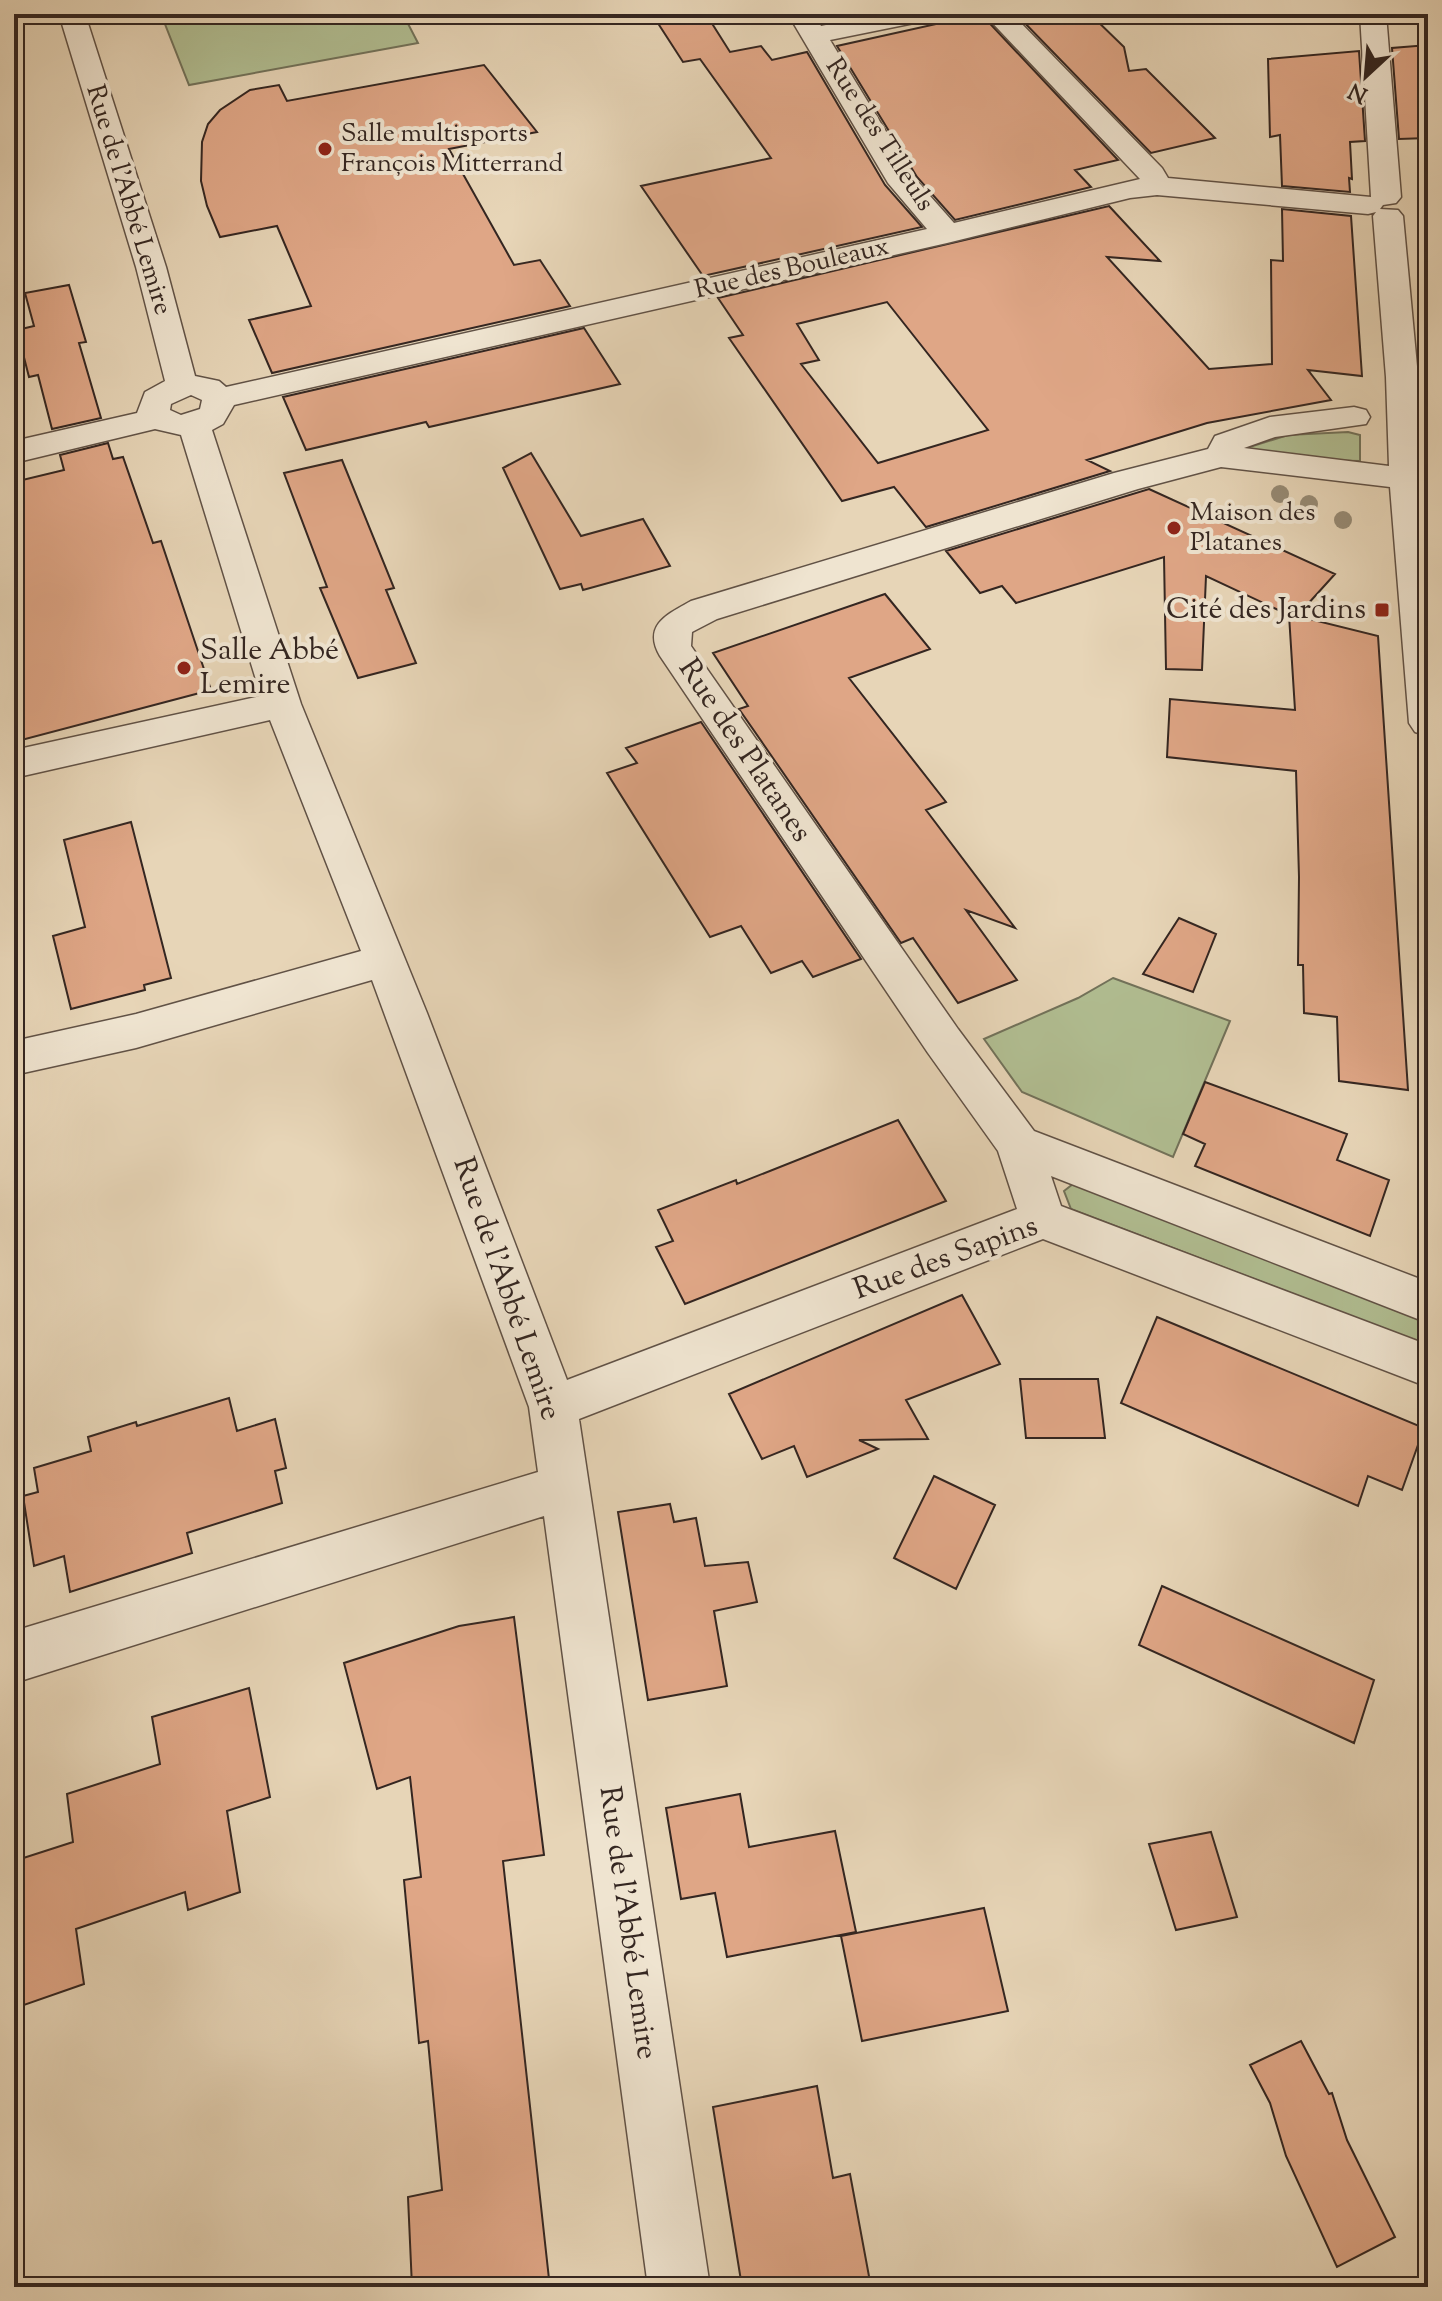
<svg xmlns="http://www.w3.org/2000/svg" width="1442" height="2301" viewBox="0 0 1442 2301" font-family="'Sorts Mill Goudy',serif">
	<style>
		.green { fill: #b1be92; stroke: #72725a; stroke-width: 2 }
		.building { fill: #dfa686; stroke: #342621; stroke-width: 2; fill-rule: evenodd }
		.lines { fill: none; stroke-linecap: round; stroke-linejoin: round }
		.minor-casing { stroke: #615246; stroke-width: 3 }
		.minor { fill: #efe4d0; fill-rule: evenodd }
		.tree { fill: #968a74 }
		.poi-dot { fill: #8f2418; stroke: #efe4d0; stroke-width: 3 }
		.labels { text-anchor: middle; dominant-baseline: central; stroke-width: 8; stroke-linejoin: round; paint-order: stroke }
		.far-poi-label { font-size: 26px; fill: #342621; stroke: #efe4d0; text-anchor: start }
		.far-street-label { font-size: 26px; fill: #342621; stroke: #efe4d0 }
		.poi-label { font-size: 30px; fill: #342621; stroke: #efe4d0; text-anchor: end }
		.street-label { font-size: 30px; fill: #342621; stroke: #efe4d0 }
	</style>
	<rect width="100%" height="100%" fill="#e7d5b7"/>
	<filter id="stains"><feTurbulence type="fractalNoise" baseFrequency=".0025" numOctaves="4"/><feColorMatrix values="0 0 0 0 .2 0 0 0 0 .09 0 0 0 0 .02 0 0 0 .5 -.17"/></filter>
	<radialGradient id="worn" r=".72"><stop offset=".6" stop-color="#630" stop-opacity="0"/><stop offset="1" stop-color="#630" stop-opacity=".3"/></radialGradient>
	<path class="green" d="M161 14H403L418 43 189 85Z
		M1348 432 1360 435V461L1311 460 1240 450 1288 435Z
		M1113 978 1230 1021 1173 1157 1022 1092 984 1039 1078 998Z
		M1073 1184 1419 1316 1424 1344 1071 1209 1064 1191Z"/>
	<path class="building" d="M652 14H706L730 52 761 46 772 60 807 52 885 185 922 227 703 276 641 186 771 158 700 59 683 62Z
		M981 14 1118 160 1075 170 1091 187 955 220 917 177 837 46Z
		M1016 14H1090L1124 47 1129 71 1146 69 1215 138 1151 153Z
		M1428 45V138L1399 139 1392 48Z
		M1359 51 1365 141 1350 142 1352 179 1349 178 1350 192 1282 186 1280 135 1270 137 1268 59Z
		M484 65 537 132 449 149 514 265 540 260 570 306 272 373 249 320 311 306 277 226 220 237 207 206 201 181 202 142 208 124 220 110 250 90 279 85 287 101Z
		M1109 206 1160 261 1107 257 1209 369 1272 364 1271 260 1283 261 1282 209 1351 216 1362 376 1308 370 1331 400 1207 423 1087 460 1110 471 926 527 894 487 842 501 729 338 743 335 718 298ZM887 302 988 430 878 463 801 364 819 360 797 324Z
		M69 285 86 342 79 343 101 418 52 429 38 375 29 377 17 330 34 326 25 293Z
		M584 328 620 384 429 427 426 422 306 450 283 397Z
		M108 443 113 459 123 457 153 543 161 541 211 690 14 742V482L64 470 60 455Z
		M531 453 581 536 643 519 670 566 583 590 581 584 560 589 503 468Z
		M342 460 394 588 386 590 416 663 358 678 320 588 327 587 284 473Z
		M1149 489 1335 574 1297 616 1378 636 1408 1090 1339 1081 1337 1017 1304 1013 1303 965H1298L1299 877 1296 771 1167 757 1170 699 1295 710 1289 615 1206 576 1202 670 1166 669 1164 557 1016 603 1002 586 980 593 946 551Z
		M885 594 930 649 849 678 946 802 926 810 1015 928 966 910 1017 980 958 1003 913 938 901 943 739 709 748 706 713 653Z
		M701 722 861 959 813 977 802 961 771 973 741 926 710 937 607 773 637 763 626 748Z
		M131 822 171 978 144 985 145 990 71 1009 53 936 85 927 64 840Z
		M1179 918 1216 934 1193 992 1143 974Z
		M1205 1082 1347 1134 1337 1160 1389 1180 1370 1236 1195 1166 1205 1144 1183 1134Z
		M898 1120 946 1201 685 1304 656 1247 673 1241 658 1210 736 1180 737 1184Z
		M962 1295 1000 1364 906 1400 928 1439 859 1440 878 1449 807 1477 794 1446 762 1459 729 1394Z
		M1157 1317 1424 1428 1402 1490 1368 1476 1358 1506 1121 1403Z
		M1020 1379H1098L1105 1438H1026Z
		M229 1398 237 1431 275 1419 286 1468 275 1471 282 1503 187 1533 192 1553 70 1592 64 1556 34 1566 23 1496 38 1492 34 1468 91 1451 88 1437 136 1422 137 1426Z
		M934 1476 995 1505 956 1589 894 1558Z
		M670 1504 674 1522 696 1518 705 1566 748 1562 757 1602 714 1611 727 1686 648 1700 618 1512Z
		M1162 1586 1374 1680 1354 1743 1139 1645Z
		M514 1617 544 1855 503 1861 549 2279 509 2287H412L408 2197 442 2190 428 2041 419 2043 404 1880 421 1877 410 1777 377 1789 344 1663 459 1626Z
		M249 1688 270 1797 227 1811 240 1892 188 1910 185 1892 76 1929 84 1984 24 2005 14 1915V1861L73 1842 67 1794 160 1764 152 1717Z
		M740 1794 749 1847 835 1831 856 1932 727 1957 715 1893 681 1899 666 1808Z
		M1211 1832 1237 1917 1176 1930 1149 1844Z
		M984 1908 1008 2011 862 2041 841 1936Z
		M1301 2041 1329 2094 1332 2093 1347 2140 1395 2237 1337 2267 1286 2156 1270 2103 1250 2065Z
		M817 2086 833 2178 850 2174 871 2287H742L713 2107Z"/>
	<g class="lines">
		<g class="minor-casing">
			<path id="minor" d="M59 14H85L166 267 195 376 219 381 226 387 927 229 888 183 788 14H814L821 26 880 14H933L929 20 830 40 915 179 954 223 1140 179 984 14H1012L1162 168 1168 178 1371 197 1360 14H1386L1401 197 1396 203 1383 205 1380 209 1398 210 1403 216 1418 377 1428 550V736L1415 732 1409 723 1390 487 1221 467 1138 489 717 619 692 632 691 646 958 1029 1034 1131 1428 1282V1323L1051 1176 1061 1206 1428 1345V1387L1043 1239 579 1419 710 2287H648L544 1516 14 1683V1631L538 1472 529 1407 372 980 136 1048 14 1075V1041L136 1014 361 951 270 720 14 778V750L261 696 181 435 155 429 14 463V441L137 413 145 392 165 381 136 267ZM1157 195 1368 214 1376 212 1373 216 1386 377 1389 466 1244 448 1275 437 1366 424 1370 417 1366 410 1354 407 1270 417 1215 436 1208 449 1114 473 691 601C668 614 642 625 660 656L928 1053 998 1151 1017 1209 567 1380 427 1013 301 704 212 430 223 424 234 405 947 243 1130 198ZM191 395 202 400 200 409 181 415 170 410 171 404Z"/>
		</g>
		<use href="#minor" class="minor"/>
	</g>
	<g class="tree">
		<circle cx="1280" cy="494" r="9"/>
		<circle cx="1309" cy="504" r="9"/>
		<circle cx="1343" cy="520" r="9"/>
	</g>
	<g class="poi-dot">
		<circle cx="325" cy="149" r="8"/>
		<circle cx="1174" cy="528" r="8"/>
		<rect x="1374" y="602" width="16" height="16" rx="4"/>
		<circle cx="184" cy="668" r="8"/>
	</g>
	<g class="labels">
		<g class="far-poi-label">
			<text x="341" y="134">Salle multisports<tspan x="341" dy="30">François Mitterrand</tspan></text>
			<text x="1190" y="513">Maison des<tspan x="1190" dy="30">Platanes</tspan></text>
		</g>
		<g class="far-street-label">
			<text transform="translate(879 135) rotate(57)">Rue des Tilleuls</text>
			<text transform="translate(128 200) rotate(73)">Rue de l'Abbé Lemire</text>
			<text transform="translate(792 269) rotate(-13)">Rue des Bouleaux</text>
		</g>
		<g class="poi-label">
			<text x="1366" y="610">Cité des Jardins</text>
			<text x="200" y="651" text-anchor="start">Salle Abbé<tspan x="200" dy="34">Lemire</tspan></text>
		</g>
		<g class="street-label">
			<text transform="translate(744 751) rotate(56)">Rue des Platanes</text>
			<text transform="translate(946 1259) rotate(-20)">Rue des Sapins</text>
			<text transform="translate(506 1289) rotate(71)">Rue de l'Abbé Lemire</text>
			<text transform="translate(627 1923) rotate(82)">Rue de l'Abbé Lemire</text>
		</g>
	</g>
	<rect width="1442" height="2301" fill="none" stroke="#e7d5b7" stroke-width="48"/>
	<rect x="16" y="16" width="1410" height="2269" fill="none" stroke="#342621" stroke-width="4"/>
	<rect x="24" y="24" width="1394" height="2253" fill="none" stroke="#342621" stroke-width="2"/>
	<g transform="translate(1366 76) rotate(206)" stroke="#efe4d0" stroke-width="6" paint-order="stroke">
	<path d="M0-6L14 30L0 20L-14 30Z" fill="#342621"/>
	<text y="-12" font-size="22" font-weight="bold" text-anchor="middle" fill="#342621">N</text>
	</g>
	<rect width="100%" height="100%" filter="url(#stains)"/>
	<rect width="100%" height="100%" fill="url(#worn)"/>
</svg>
